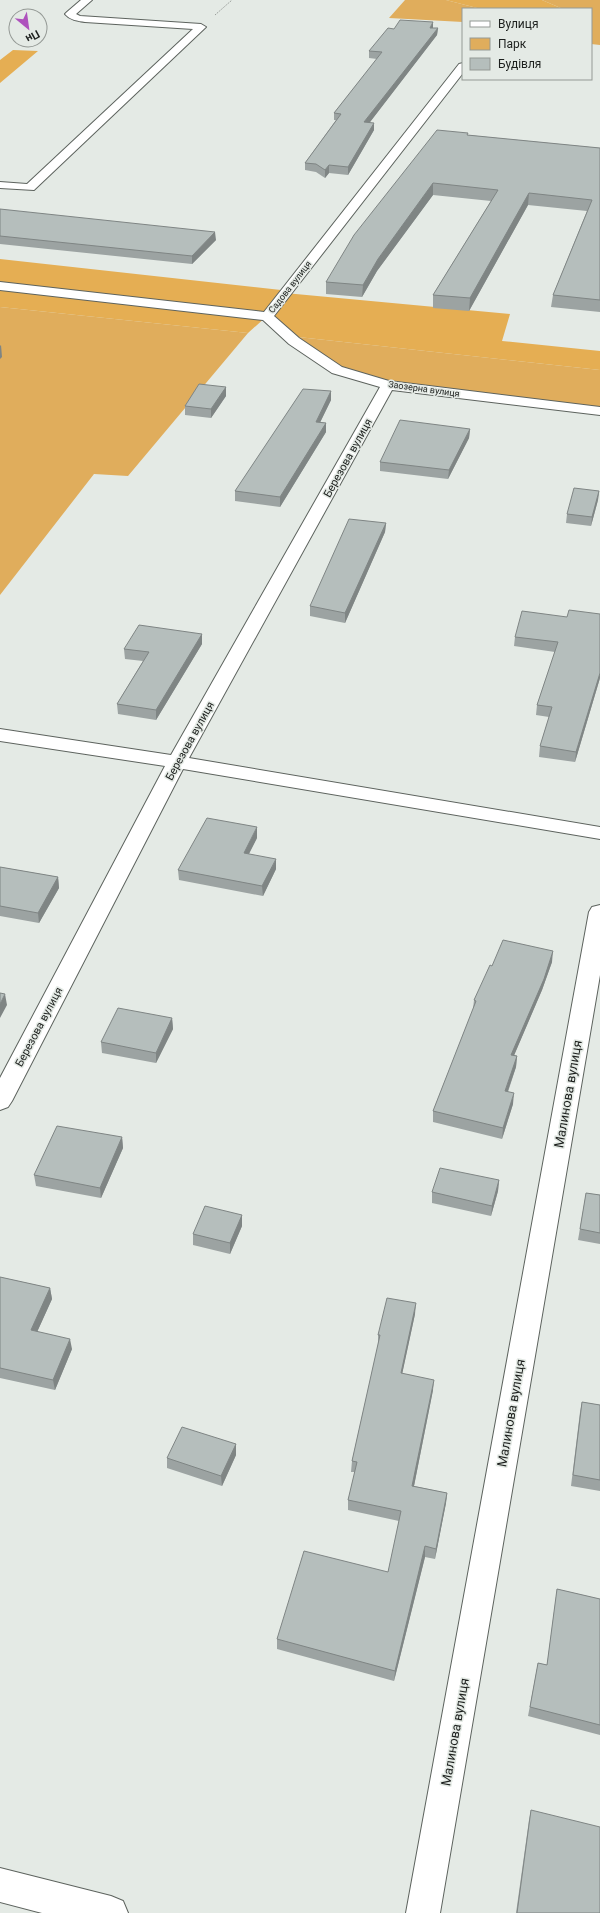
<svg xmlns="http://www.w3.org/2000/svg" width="600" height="1913" viewBox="0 0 600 1913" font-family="Roboto,sans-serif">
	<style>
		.green { fill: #e0ad5c }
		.forest { fill: #e5ae53 }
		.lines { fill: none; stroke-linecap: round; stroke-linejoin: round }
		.minor-casing { stroke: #5d635e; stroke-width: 2 }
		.path { stroke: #9a9f9b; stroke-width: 1; stroke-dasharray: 1.5 1; stroke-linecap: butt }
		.minor { fill: #fff; fill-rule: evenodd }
		.wall { fill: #9ca3a2 }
		.shaded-wall { fill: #7f8584 }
		.building { fill: #b5bebc; stroke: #7f8584 }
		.labels { text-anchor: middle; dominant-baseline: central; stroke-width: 3; stroke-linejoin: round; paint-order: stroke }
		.far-street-label { font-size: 9px; fill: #1d201e; stroke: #e4eae5 }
		.street-label { font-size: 11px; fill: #1d201e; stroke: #e4eae5 }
		.near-street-label { font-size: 13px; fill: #1d201e; stroke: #e4eae5 }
	</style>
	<rect width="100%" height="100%" fill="#e4eae5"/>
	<path class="green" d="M405 0H446L481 9H463V22L389 18Z
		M542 0H600V45L591 44V9H563Z
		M0 307 248 333 128 476 94 474 0 595Z
		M289 336 600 370V411L388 385 337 370Z"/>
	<path class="forest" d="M446 0H542L563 9H481Z
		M13 50 38 51 0 83V60Z
		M0 259 281 290 269 313 285 293 510 314 502 341 600 351V370L289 336 267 316 248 333 0 307Z"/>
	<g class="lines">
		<g class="minor-casing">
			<path id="minor" d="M81 0H92L76 14 80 16 201 24 206 27 34 190 0 188V182L27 184 193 29 85 22C78 21 70 20 65 14L67 12Z
				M463 63V73L274 316 299 338 342 367 389 381 600 407V415L392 390 189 758 600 827V839L183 769 12 1101 8 1107 0 1110V1078L165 766 0 741V729L171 755 380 387 332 373 289 344 263 320 0 290V282L264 312 459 64Z
				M600 905V975L440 1913H406L589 912 592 907Z
				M0 1868 111 1896 123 1901 128 1913H42L0 1902Z"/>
		</g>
		<path class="path" d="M215 15 232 0"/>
		<use href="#minor" class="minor"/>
	</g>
	<path class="wall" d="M433 28H438L437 35 369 123 374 130 348 175 329 173 325 178 316 172 305 170V163L336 120H334V113L377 59 369 58V51L394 29Z
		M468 135 600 148V312L551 307 553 295 587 211 528 205 469 311 433 308V295L491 201 433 195 377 271 362 297 326 294V282Z
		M0 209 216 240 192 264 0 244Z
		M226 387V396L211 418 185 415V406Z
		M331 391V400L320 422 326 423V432L280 507 235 501V491Z
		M470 429 469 438 448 479 380 471V462Z
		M599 491 598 500 591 526 566 523 567 514Z
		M386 523 385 532 345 623 310 616V606Z
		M600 614V678L575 762 539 757 540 746 549 717 536 715 537 705 555 652 514 646 515 637 567 617Z
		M202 634V644L156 720 118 714 117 704 143 661 125 659 124 649Z
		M257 838 249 854 276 869 263 896 179 880 178 870Z
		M0 867 58 877 59 888 39 923 0 916Z
		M552 962 542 990 514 1055 517 1056 516 1067 508 1092 513 1104 502 1139 433 1122V1111L473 1009 474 1000 492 966Z
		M172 1018 173 1029 156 1063 102 1053 101 1042Z
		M122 1137 123 1148 101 1198 36 1186 34 1175Z
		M499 1180 498 1191 491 1216 432 1203V1192Z
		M586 1193 600 1195V1244L578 1240Z
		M242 1215V1226L230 1254 193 1245V1234Z
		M0 1277 50 1288 52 1299 37 1332 72 1349 55 1390 0 1378Z
		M415 1314 402 1374 433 1390 414 1486 447 1493 446 1503 435 1559 425 1557 394 1681 277 1649V1639L388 1572 399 1521 348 1510V1500L355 1472H351L352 1461 378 1345V1335Z
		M582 1402 600 1405V1491L571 1486 580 1412Z
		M236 1444V1455L222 1486 167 1468V1458Z
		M557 1589 600 1599V1735L528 1716 538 1663 547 1665Z
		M531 1810 600 1913H516L529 1820Z"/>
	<path class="shaded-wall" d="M433 22V28H430Z
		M438 28 437 35 364 130V122Z
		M374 123V130L348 175V167Z
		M329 165V173L325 178V170Z
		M433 183V195L377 271 362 297 363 285 378 259Z
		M529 193 528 205 469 311 470 298Z
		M215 232 216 240 192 264V256Z
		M1 345 2 357 0 359V346Z
		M226 387V396L211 418V409Z
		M331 391V400L316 431V422Z
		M326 423V432L280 507V497Z
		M470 429 469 438 448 479 449 470Z
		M599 491 598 500 591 526 592 517Z
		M386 523 385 532 345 623V613Z
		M202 634V644L156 720V710Z
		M600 673V678L575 762 576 752Z
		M257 827V838L244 863V853Z
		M276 859V869L263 896 262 886Z
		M58 877 59 888 39 923 38 913Z
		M553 951 552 962 542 990 510 1065 511 1055Z
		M5 994 7 1005 0 1018V1004Z
		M172 1018 173 1029 156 1063V1053Z
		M517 1056 516 1067 504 1102 505 1091Z
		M514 1093 513 1104 502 1139 503 1128Z
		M122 1137 123 1148 101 1198 100 1188Z
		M499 1180 498 1191 491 1216 492 1206Z
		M242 1215V1226L230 1254V1243Z
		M50 1288 52 1299 33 1341 31 1330Z
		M416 1303 415 1314 400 1384 401 1373Z
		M70 1339 72 1349 55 1390 53 1380Z
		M434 1380 433 1390 412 1496V1486Z
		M236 1444V1455L222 1486 221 1476Z
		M447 1493 446 1503 435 1559 436 1549Z
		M425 1546V1557L394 1681 395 1671Z"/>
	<path class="building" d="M400 20 433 22 430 28H438L364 122 374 123 348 167 329 165 325 170 316 164 305 163 341 114 334 113 382 52 369 51 388 28 394 29Z
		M437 130 468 133 467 135 600 148V300L553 295 592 200 529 193 470 298 433 295 498 190 433 183 378 259 363 285 326 282 354 235Z
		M0 209 215 232 192 256 0 236Z
		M199 384 226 387 211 409 185 406Z
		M303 389 331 391 316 422 326 423 280 497 235 491Z
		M400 420 470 429 449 470 380 462Z
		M574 488 599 491 592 517 567 514Z
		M349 519 386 523 345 613 310 606Z
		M569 610 600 614V673L576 752 540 746 552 707 537 705 558 642 515 637 522 611 567 617Z
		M139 625 202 634 156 710 117 704 149 652 124 649Z
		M207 818 257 827 244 853 276 859 262 886 178 870Z
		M0 867 58 877 38 913 0 906Z
		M503 940 553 951 544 979 511 1055 517 1056 505 1091 514 1093 503 1128 433 1111 476 1001 474 1000 490 965 492 966Z
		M0 993 5 994 0 1004Z
		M118 1008 172 1018 156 1053 101 1042Z
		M57 1126 122 1137 100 1188 34 1175Z
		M440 1168 499 1180 492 1206 432 1192Z
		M586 1193 600 1195V1233L580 1229Z
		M205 1206 242 1215 230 1243 193 1234Z
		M0 1277 50 1288 31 1330 70 1339 53 1380 0 1368Z
		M387 1298 416 1303 401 1373 434 1380 412 1486 447 1493 436 1549 425 1546 395 1671 277 1639 304 1551 388 1572 401 1511 348 1500 357 1462 352 1461 380 1335H378Z
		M582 1402 600 1405V1480L573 1475Z
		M182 1427 236 1444 221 1476 167 1458Z
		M557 1589 600 1599V1725L530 1707 538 1663 547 1665Z
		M531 1810 600 1827V1913H517Z"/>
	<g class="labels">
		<g class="far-street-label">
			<text transform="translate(290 287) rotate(-52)">Садова вулиця</text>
			<text transform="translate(424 389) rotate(8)">Заозерна вулиця</text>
		</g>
		<g class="street-label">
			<text transform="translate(348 458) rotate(-61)">Березова вулиця</text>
			<text transform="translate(190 741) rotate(-61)">Березова вулиця</text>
			<text transform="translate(39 1027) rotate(-62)">Березова вулиця</text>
		</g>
		<g class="near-street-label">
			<text transform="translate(568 1094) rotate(-80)">Малинова вулиця</text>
			<text transform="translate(511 1413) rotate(-80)">Малинова вулиця</text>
			<text transform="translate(455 1732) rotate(-80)">Малинова вулиця</text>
		</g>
	</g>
	<rect x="462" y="8" width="130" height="72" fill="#e4eae5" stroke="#949995"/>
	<rect x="470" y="21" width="20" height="6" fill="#ffffff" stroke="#949995"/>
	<text x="498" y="28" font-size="12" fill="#1d201e">Вулиця</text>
	<rect x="470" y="38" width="20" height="12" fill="#e0ad5c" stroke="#949995"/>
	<text x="498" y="48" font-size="12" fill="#1d201e">Парк</text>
	<rect x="470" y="58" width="20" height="12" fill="#b5bebc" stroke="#949995"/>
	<text x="498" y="68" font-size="12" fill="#1d201e">Будівля</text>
	<g transform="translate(28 28) rotate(151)"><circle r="19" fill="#e4eae5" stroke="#949995"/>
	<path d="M0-3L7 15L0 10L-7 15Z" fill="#ae52bd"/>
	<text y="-6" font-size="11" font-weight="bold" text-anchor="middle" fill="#1d201e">Пн</text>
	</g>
</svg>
